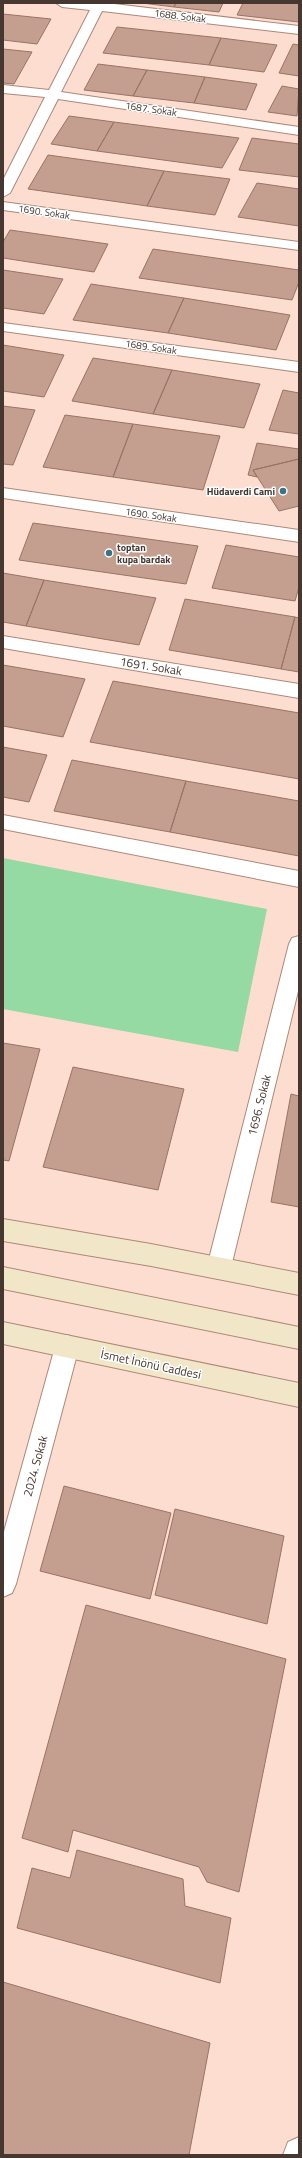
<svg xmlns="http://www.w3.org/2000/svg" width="302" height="2158" viewBox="0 0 302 2158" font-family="'Titillium Web',sans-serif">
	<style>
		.green { fill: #95d9a3 }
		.building { fill: #c49e8f; stroke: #987466 }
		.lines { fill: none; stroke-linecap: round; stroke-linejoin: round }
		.minor-casing { stroke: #ad887a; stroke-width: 2 }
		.secondary-casing { stroke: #ad887a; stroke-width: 2 }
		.minor { fill: #fff; fill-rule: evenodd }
		.secondary { fill: #f1e6c8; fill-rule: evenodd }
		.poi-dot { fill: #357489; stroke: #fff; stroke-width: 1.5 }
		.labels { text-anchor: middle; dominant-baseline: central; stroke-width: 3; stroke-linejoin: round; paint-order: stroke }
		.far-street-label { font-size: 10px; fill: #473731; stroke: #fff }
		.far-poi-label { font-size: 10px; font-weight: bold; fill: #473731; stroke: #fff; text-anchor: end }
		.street-label { font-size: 12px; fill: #473731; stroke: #fff }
	</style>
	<rect width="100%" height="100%" fill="#feddd1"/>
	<path class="green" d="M3 858 267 909 238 1052 3 1009Z"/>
	<path class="building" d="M142 3H176L174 7Z
		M176 3H223L219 12 174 7Z
		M243 3H299V22L237 15Z
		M3 14 51 19 37 44 3 40Z
		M117 27 221 38 209 65 103 53Z
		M221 38 277 45 264 72 209 65Z
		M293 44 299 45V76L279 73Z
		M3 49 32 52 14 84 3 83Z
		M98 64 147 70 133 96 84 90Z
		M147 70 205 77 194 103 133 96Z
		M205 77 257 84 246 110 194 103Z
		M282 86 299 89 297 116 268 112Z
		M69 116 114 122 97 151 51 144Z
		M114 122 239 138 222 168 97 151Z
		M252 138 299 144V177L239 170Z
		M48 155 164 171 147 206 28 189Z
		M164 171 230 179 215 215 147 206Z
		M257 183 299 189V226L238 217Z
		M10 230 108 244 94 272 3 258V242Z
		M153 249 299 270V282L292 300 139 278Z
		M3 270 63 279 44 314 3 308Z
		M91 284 184 298 168 333 73 320Z
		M184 298 290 315 276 350 168 333Z
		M3 345 64 355 44 397 3 391Z
		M93 358 172 370 153 414 72 401Z
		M172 370 260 384 244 428 153 414Z
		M283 390 299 393V434L269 430Z
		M3 406 35 410 13 465 3 464Z
		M65 415 133 424 113 477 43 467Z
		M133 424 220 436 203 490 113 477Z
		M257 443 299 449V459L253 470 257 477 248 475Z
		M299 459V506L279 511 253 470Z
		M33 523 198 546 186 584 19 560Z
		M226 545 299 557V587L295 601 212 588Z
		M3 573 44 580 26 626 3 622Z
		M44 580 156 598 139 645 26 626Z
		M185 599 295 617 281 669 169 650Z
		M295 617 299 618V672L281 669Z
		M3 665 85 679 63 737 3 726Z
		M113 681 299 713V779L90 742Z
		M3 747 47 755 29 802 3 797Z
		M72 760 186 781 170 832 54 811Z
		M186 781 299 801V856L170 832Z
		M3 1043 40 1049 9 1161 3 1160Z
		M73 1067 184 1089 158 1190 43 1167Z
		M291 1094 299 1096V1207L271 1202Z
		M64 1486 171 1513 150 1599 40 1571Z
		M175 1509 284 1536 267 1624 155 1595Z
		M86 1605 286 1659 239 1892 207 1882 199 1867 73 1830 68 1852 22 1838Z
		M77 1850 183 1879 185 1906 231 1918 220 1983 17 1928 32 1868 70 1878Z
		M3 1982 210 2043 189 2155H3Z"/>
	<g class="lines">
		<g class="minor-casing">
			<path id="minor" d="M56 3H106L299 26V34L102 11 61 92 299 127V135L58 99 10 193 3 197V180L45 97 3 93V85L49 90 90 10 62 7Z
				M3 202 299 242V250L3 210Z
				M3 323 299 362V372L3 331Z
				M3 488 299 530V542L3 498Z
				M3 636 299 684V698L3 648Z
				M3 815 299 871V887L3 829Z
				M299 936V987L231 1267 227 1275 219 1278 211 1275 207 1267 289 944 292 938Z
				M67 1335 76 1339 79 1347 16 1584 12 1593 3 1597V1535L55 1347 58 1339Z
				M299 2137V2155H283L288 2142Z"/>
		</g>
		<g class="secondary-casing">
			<path id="secondary" d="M3 1219 151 1244 299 1273V1295L151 1266 3 1241Z
				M3 1267 299 1327V1349L3 1289Z
				M3 1322 299 1383V1407L3 1344Z"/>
		</g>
		<use href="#minor" class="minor"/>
		<use href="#secondary" class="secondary"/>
	</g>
	<g class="poi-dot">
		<circle cx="283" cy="491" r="4"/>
		<circle cx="109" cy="553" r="4"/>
	</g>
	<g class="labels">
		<g class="far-street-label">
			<text transform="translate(180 16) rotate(7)">1688. Sokak</text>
			<text transform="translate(151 109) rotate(8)">1687. Sokak</text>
			<text transform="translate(44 212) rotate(8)">1690. Sokak</text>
			<text transform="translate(151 347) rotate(8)">1689. Sokak</text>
			<text transform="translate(151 515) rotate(8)">1690. Sokak</text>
		</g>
		<g class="far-poi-label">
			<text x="275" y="491">Hüdaverdi Cami</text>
			<text x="117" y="547" text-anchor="start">toptan<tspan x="117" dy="12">kupa bardak</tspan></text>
		</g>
		<g class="street-label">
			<text transform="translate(151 666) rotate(9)">1691. Sokak</text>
			<text transform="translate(259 1105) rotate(-76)">1696. Sokak</text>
			<text transform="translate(151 1364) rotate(12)">İsmet İnönü Caddesi</text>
			<text transform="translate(35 1466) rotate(-75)">2024. Sokak</text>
		</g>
	</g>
	<rect width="302" height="2158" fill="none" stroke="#473731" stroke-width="8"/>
</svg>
